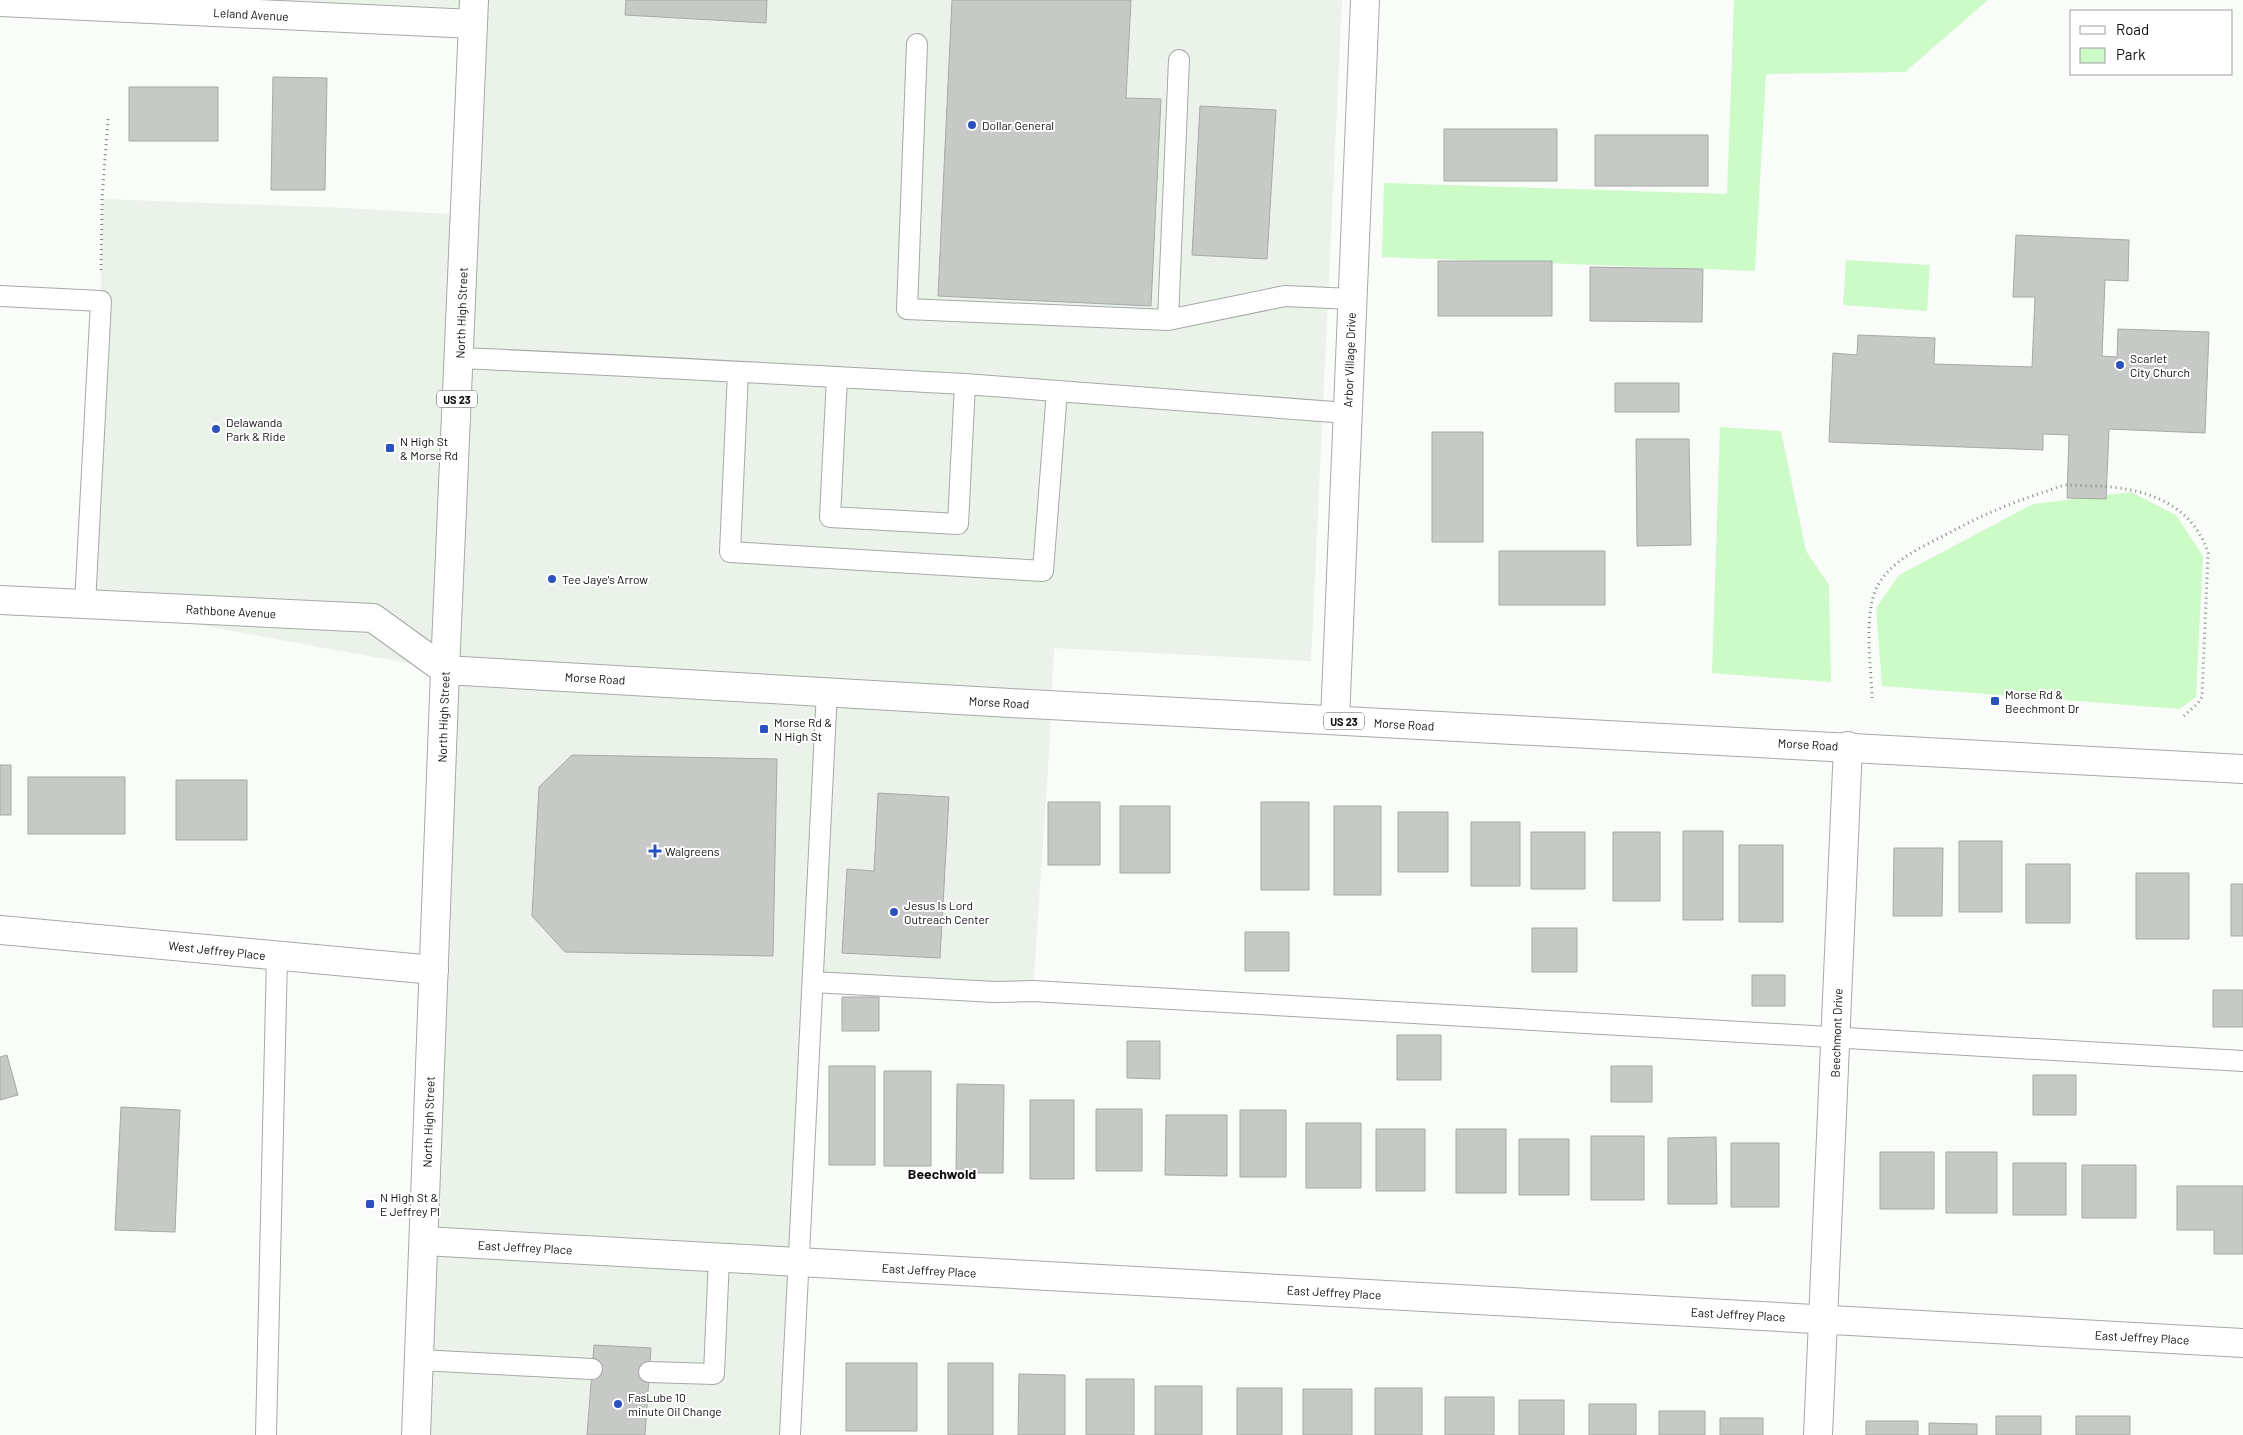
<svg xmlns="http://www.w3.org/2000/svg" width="2243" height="1435" viewBox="0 0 2243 1435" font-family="Barlow,sans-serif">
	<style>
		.built { fill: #eaf2ea }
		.green { fill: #cdfbc7 }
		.building { fill: #c6c9c6; stroke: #a6a9a6 }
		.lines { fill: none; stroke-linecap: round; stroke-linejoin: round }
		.service-casing { stroke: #a6a9a6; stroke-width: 22 }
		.minor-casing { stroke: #a6a9a6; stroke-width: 30 }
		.primary-casing { stroke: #a6a9a6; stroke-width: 30 }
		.path { stroke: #838583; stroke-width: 3; stroke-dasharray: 1 4; stroke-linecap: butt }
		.service { stroke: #fff; stroke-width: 20 }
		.minor { stroke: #fff; stroke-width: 28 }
		.primary { stroke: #fff; stroke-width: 28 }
		.poi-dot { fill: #2b50bf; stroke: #fff; stroke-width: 2 }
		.labels { text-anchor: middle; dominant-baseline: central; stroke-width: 4; stroke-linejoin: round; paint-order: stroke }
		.shield { fill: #fff; stroke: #565756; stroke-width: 1 }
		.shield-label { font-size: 11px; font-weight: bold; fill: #0e0f0e }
		.street-label { font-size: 12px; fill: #0e0f0e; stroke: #fff }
		.poi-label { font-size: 12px; fill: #0e0f0e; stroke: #fff; text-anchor: start }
		.neighbourhood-label { font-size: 14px; font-weight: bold; fill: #0e0f0e; stroke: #fff }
	</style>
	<rect width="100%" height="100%" fill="#f9fcf9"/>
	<path class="built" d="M113 0H1342L1311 661 1054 648 1049 753 1033 991 813 982 790 1435H412L445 670 85 604 101 301 102 199 346 208 467 215 476 34Z"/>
	<path class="green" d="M1734 0H1988L1905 72 1766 74 1755 271 1382 257 1384 183 1727 194Z
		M1846 260 1930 265 1927 311 1843 305Z
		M1720 427 1781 431 1806 551 1829 585 1831 682 1712 673Z
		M2131 492 2176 515 2203 556 2196 697 2180 709 1882 686 1876 608 1899 575 2033 504Z"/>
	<path class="building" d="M626 0H767L766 23 625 15Z
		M952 0H1131L1126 98 1161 99 1151 306 938 296Z
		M273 77 327 78 325 190H271Z
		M129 87H218V141H129Z
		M1200 106 1276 110 1267 259 1192 255Z
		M1444 129H1557V181H1444Z
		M1595 135H1708V186H1595Z
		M2016 235 2129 240 2128 281 2105 280 2102 356 2117 357 2118 329 2209 332 2205 433 2109 429 2106 499 2067 498 2069 435 2043 434V450L1829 442 1833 353 1857 355 1858 335 1935 338 1934 364 2032 367 2035 297H2013Z
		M1438 261H1552V316H1438Z
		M1590 267 1703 269 1702 322 1590 321Z
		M1615 383H1679V412H1615Z
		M1432 432H1483V542H1432Z
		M1636 439H1689L1691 545 1637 546Z
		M1499 551H1605V605H1499Z
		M572 755 777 759 773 956 565 952 532 916 539 787Z
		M0 765H11V815H0Z
		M28 777H125V834H28Z
		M176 780H247V840H176Z
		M878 793 949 797 940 958 842 953 847 869 874 871Z
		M1048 802H1100V865H1048Z
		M1261 802H1309V890H1261Z
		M1120 806H1170V873H1120Z
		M1334 806H1381V895H1334Z
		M1398 812H1448V872H1398Z
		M1471 822H1520V886H1471Z
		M1683 831H1723V920H1683Z
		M1531 832H1585V889H1531Z
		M1613 832H1660V901H1613Z
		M1959 841H2002V912H1959Z
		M1739 845H1783V922H1739Z
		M1894 848H1943L1942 916H1893Z
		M2026 864H2070V923H2026Z
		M2136 873H2189V939H2136Z
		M2231 884H2243V936H2231Z
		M1532 928H1577V972H1532Z
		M1245 932H1289V971H1245Z
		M1752 975H1785V1006H1752Z
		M2213 990H2243V1027H2213Z
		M842 997H879V1031H842Z
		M1397 1035H1441V1080H1397Z
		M1127 1041H1160V1079L1127 1078Z
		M7 1055 18 1095 0 1100V1057Z
		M829 1066H875V1165H829Z
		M1611 1066H1652V1102H1611Z
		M884 1071H931V1166H884Z
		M2033 1075H2076V1115H2033Z
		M957 1084 1004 1085 1003 1173H956Z
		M1030 1100H1074V1179H1030Z
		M121 1107 180 1110 175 1232 115 1230Z
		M1096 1109H1142V1171H1096Z
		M1240 1110H1286V1177H1240Z
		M1166 1115H1227V1176L1165 1175Z
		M1306 1123H1361V1188H1306Z
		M1376 1129H1425V1191H1376Z
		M1456 1129H1506V1193H1456Z
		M1591 1136H1644V1200H1591Z
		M1716 1137 1717 1204H1668V1138Z
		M1519 1139H1569V1195H1519Z
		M1731 1143H1779V1207H1731Z
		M1880 1152H1934V1209H1880Z
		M1946 1152H1997V1213H1946Z
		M2013 1163H2066V1215H2013Z
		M2082 1165H2136V1218H2082Z
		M2177 1186H2243V1254H2214V1230H2177Z
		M594 1345 651 1348 645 1435H587Z
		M846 1363H917V1431H846Z
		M948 1363H993V1435H948Z
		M1019 1374 1065 1375V1435H1018Z
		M1086 1379H1134V1435H1086Z
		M1155 1386H1202V1435H1155Z
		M1237 1388H1282V1435H1237Z
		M1375 1388H1422V1435H1375Z
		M1303 1389H1352V1435H1303Z
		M1445 1397H1494V1435H1445Z
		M1519 1400H1564V1435H1519Z
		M1589 1404H1636V1435H1589Z
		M1659 1411H1705V1435H1659Z
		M1996 1416H2041V1435H1996Z
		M2076 1416H2130V1435H2076Z
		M1720 1418H1763V1435H1720Z
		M1866 1421H1918V1435H1866Z
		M1929 1423 1977 1424V1435H1929Z"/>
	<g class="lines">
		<g class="service-casing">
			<path id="service" d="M917 44 907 309 1168 320 1285 296 1352 299
				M0 296 101 301 85 604
				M1168 320 1179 60
				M459 358C628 365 797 375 965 384L958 524 830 517 837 377
				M738 372 730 552 1043 571 1057 391
				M965 384 1347 413
				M813 982 995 992 1033 991 2243 1061
				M419 1360 592 1369
				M649 1372 714 1374 719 1258
				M266 1435 277 956
				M790 1435 827 691"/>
		</g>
		<g class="minor-casing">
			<path id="minor" d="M0 2 473 24
				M0 600 373 618 445 670
				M1335 720 1365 0
				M0 930 434 970
				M424 1241 2243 1343
				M1818 1435 1848 746"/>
		</g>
		<g class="primary-casing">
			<path id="primary" d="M445 670 1010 703 2243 769
				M416 1435 445 670 474 0"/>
		</g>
		<path class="path" d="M101 270 102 199 108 119
			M1872 698C1871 667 1863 612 1878 585 1893 559 1922 547 1947 534 1978 517 2008 504 2041 493 2049 491 2058 486 2066 485 2075 485 2084 486 2093 486 2142 487 2192 502 2208 553L2202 697 2198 703 2184 716"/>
		<use href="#service" class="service"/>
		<use href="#minor" class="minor"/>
		<use href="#primary" class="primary"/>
	</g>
	<g class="poi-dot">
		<circle cx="972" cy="125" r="5"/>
		<circle cx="2120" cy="365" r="5"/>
		<circle cx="216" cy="429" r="5"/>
		<rect x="385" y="443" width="10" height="10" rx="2.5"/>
		<circle cx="552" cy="579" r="5"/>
		<rect x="1990" y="696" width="10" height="10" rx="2.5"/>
		<rect x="759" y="724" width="10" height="10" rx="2.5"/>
		<path d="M652.5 843.5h5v5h5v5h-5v5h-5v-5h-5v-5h5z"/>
		<circle cx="894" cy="912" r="5"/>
		<rect x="365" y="1199" width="10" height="10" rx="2.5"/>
		<circle cx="618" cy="1404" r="5"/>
	</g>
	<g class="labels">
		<g class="shield">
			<rect x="437" y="390.5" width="40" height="17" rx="4"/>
			<rect x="1324" y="712.5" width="40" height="17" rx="4"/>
		</g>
		<g class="shield-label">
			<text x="457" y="399">US 23</text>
			<text x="1344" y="721">US 23</text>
		</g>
		<g class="street-label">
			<text transform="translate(251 14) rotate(3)">Leland Avenue</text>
			<text transform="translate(461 313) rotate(-88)">North High Street</text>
			<text transform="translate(1349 360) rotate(-88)">Arbor Village Drive</text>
			<text transform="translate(231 611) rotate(3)">Rathbone Avenue</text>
			<text transform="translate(595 678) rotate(3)">Morse Road</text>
			<text transform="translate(999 702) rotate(3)">Morse Road</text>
			<text transform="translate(443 717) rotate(-88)">North High Street</text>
			<text transform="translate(1404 724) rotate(3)">Morse Road</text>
			<text transform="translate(1808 744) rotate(3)">Morse Road</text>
			<text transform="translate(217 950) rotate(6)">West Jeffrey Place</text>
			<text transform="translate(1836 1033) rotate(-88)">Beechmont Drive</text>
			<text transform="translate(428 1122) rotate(-88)">North High Street</text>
			<text transform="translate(525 1247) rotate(3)">East Jeffrey Place</text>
			<text transform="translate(929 1270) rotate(3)">East Jeffrey Place</text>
			<text transform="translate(1334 1292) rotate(3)">East Jeffrey Place</text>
			<text transform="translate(1738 1314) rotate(3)">East Jeffrey Place</text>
			<text transform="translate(2142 1337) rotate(3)">East Jeffrey Place</text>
		</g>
		<g class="poi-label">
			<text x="982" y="125">Dollar General</text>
			<text x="2130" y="358">Scarlet<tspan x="2130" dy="14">City Church</tspan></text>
			<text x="226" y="422">Delawanda<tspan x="226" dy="14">Park &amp; Ride</tspan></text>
			<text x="400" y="441">N High St<tspan x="400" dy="14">&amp; Morse Rd</tspan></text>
			<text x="562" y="579">Tee Jaye's Arrow</text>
			<text x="2005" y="694">Morse Rd &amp;<tspan x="2005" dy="14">Beechmont Dr</tspan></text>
			<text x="774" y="722">Morse Rd &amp;<tspan x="774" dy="14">N High St</tspan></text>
			<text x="665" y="851">Walgreens</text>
			<text x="904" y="905">Jesus Is Lord<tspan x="904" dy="14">Outreach Center</tspan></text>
			<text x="380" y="1197">N High St &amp;<tspan x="380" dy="14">E Jeffrey Pl</tspan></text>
			<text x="628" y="1397">FasLube 10<tspan x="628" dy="14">minute Oil Change</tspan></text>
		</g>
		<g class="neighbourhood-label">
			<text x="942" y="1173">Beechwold</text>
		</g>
	</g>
	<rect x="2070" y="10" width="162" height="65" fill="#ffffff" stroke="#9f9f9f"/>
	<rect x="2080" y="26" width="25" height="8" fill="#ffffff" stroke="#9f9f9f"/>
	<text x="2116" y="35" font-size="15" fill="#0e0f0e">Road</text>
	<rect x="2080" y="48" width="25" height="15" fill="#cdfbc7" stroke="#9f9f9f"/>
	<text x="2116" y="60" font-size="15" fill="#0e0f0e">Park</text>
</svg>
